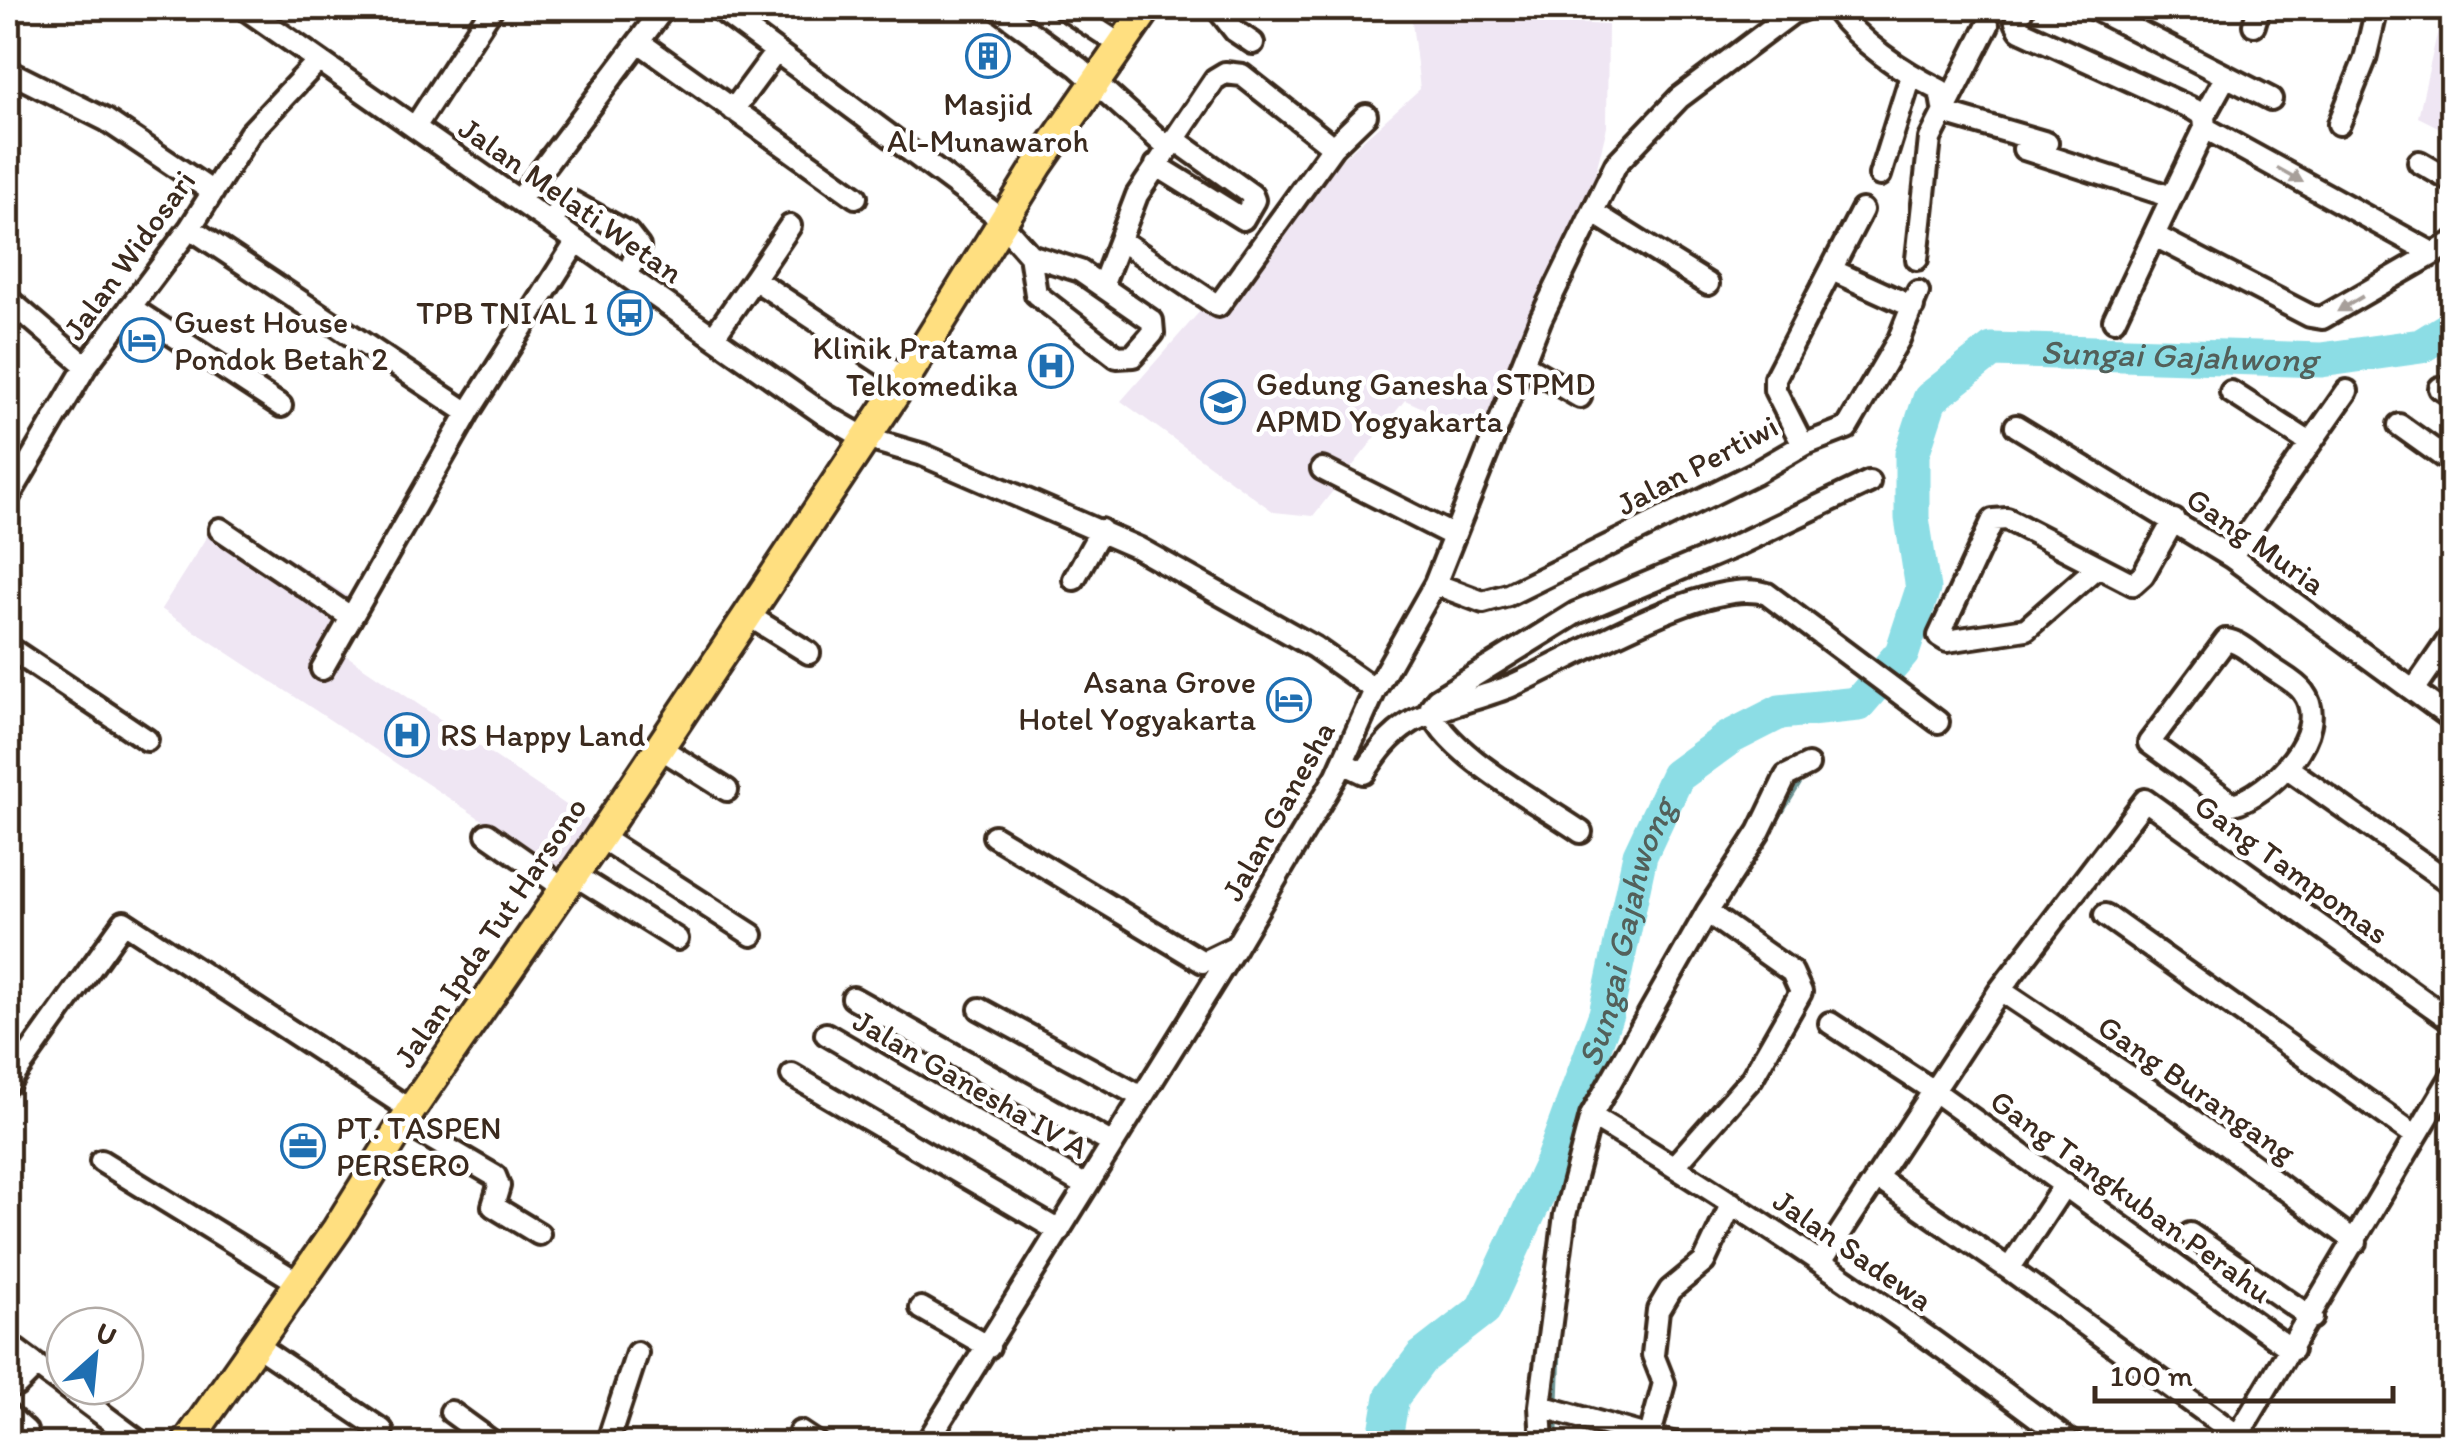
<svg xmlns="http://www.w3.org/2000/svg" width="2460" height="1451" viewBox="0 0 2460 1451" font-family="Itim,sans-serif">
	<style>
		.built { fill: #efe6f3 }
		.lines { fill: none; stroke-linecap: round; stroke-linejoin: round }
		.stream { stroke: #6c9595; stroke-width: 6 }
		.river { stroke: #8cdde5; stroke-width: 35 }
		.minor-casing { stroke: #3b2a1e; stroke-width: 28 }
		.major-casing { stroke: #3b2a1e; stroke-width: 35 }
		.path { stroke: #3b2a1e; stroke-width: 4; stroke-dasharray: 2.5 8; stroke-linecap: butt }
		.minor { stroke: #fff; stroke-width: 20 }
		.major { stroke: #ffdf80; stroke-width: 28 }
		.oneway { fill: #a79f9a }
		.labels { text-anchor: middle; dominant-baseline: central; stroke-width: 9; stroke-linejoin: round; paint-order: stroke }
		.poi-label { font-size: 32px; fill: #3b2a1e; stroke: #fff; text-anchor: start }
		.street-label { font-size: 32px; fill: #3b2a1e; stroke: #fff }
		.water-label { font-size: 35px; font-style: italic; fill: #53605a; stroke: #fff }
	</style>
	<rect width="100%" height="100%" fill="#fff"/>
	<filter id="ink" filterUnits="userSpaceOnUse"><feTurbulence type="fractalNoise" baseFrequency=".01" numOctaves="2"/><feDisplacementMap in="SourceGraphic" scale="20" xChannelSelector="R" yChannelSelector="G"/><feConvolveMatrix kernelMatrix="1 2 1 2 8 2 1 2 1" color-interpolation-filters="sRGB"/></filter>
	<g filter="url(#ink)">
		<path class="built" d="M2443 8H2452V134L2418 117Z
			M1411 14 1608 25 1607 127 1573 263 1477 432 1405 400 1313 516 1274 512 1121 401 1304 193 1420 89Z
			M221 514 357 602 331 645 594 824 563 873 161 609Z"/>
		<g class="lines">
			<path class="stream" d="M1771 829 1804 775
				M1698 948 1741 878
				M1555 1444 1559 1334"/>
			<path class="river" id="s1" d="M1384 1444 1392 1397 1422 1357 1484 1309 1550 1167 1606 1014 1640 855 1677 776 1729 738 1780 712 1858 704 1902 653 1923 589 1912 518V454L1930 399 1992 350 2321 360 2421 346 2452 327"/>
			<g class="minor-casing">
				<path id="minor" d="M244 8 825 415 865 438 923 455 1138 548 1314 647 1375 690 1337 775 1236 946 926 1444
					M718 8 991 211 1030 255 1080 271 1152 321 1153 333 1133 356 1117 357 1036 294 1030 255
					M997 8 1078 67 1168 148
					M1064 8 1121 45
					M1217 8 1235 31 1253 43
					M1834 8C1860 43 1901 71 1940 90L1944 113
					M2023 8 2016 22 2020 30 2193 109 2204 116 2205 128 2172 197 2024 149
					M2093 8 2271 99
					M2254 25 2259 8
					M639 42 856 197
					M8 71 106 120 213 192
					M733 110 775 53
					M1944 113 2047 143
					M2204 116 2226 76
					M2339 124 2365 59 2377 8
					M415 127 492 8
					M2205 128 2434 254
					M2419 162 2452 181
					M1156 165 1243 219 1254 200 1252 195 1174 139
					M1880 175 1911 76
					M520 199 664 8
					M1594 213 1708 284
					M548 220 572 202 628 233 639 247 627 276
					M190 228 468 413
					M2155 236 2310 316 2322 318 2452 243
					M1120 240 1218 306 1333 147 1366 115
					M1917 259 1930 139 1988 25
					M1834 271 1913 307
					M754 279 790 226
					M1103 284 1137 195 1215 79 1225 73 1242 75 1333 147
					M8 299 86 366
					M130 307 281 406
					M2114 320 2172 197
					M714 336 754 279 905 379
					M1523 364 1580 397
					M2440 388 2452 396
					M2231 392 2310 443
					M2399 425 2452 463
					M2016 426 2231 557 2452 719
					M1803 445 1847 428 1899 339 1918 292
					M1322 469 1452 535
					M8 498 86 366 190 228 250 133 318 61
					M220 529 349 616
					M2231 557 2347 391
					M2098 566 2026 629 1947 641 1939 636 1993 520 2007 519 2133 584 2143 575 2174 520
					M1074 579 1101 530
					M1435 584 1483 602 1508 595 1755 473 1803 445 1775 390V378L1862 210
					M746 614 809 653
					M2226 640C2241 642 2254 656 2266 664 2277 673 2295 681 2303 692 2333 732 2269 795 2233 804L2149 743Z
					M8 647 147 740
					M322 669 468 413 577 241
					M1375 690 1435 584 1541 318 1616 164 1679 98 1792 13 1806 8
					M2414 690 2452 635
					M657 746 727 790
					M1343 763 1364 773C1377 753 1389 736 1410 723 1430 710 1485 697 1511 686 1569 661 1710 574 1767 594L1938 722
					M2289 769 2452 884
					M1581 832C1544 806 1438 749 1431 707L1437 699 1576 613 1733 547 1869 482
					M487 834 564 888
					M994 836 1203 962 1234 947
					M600 837 752 935
					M573 874 677 939
					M2105 915 2416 1136
					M2000 990 2172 1105 2356 1242
					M853 998 1111 1143
					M980 1009 1140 1096
					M1830 1023 1934 1091 2292 1350
					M826 1034 1086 1186
					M792 1075 1059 1231
					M8 1084 124 922 411 1110
					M1591 1116C1758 1215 1918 1327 2073 1444
					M403 1122 495 1176 499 1186 493 1206 539 1234
					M101 1161 299 1283
					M1676 1164 1752 1078 1801 992 1792 972 1707 912
					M1876 1177 2009 1269 2065 1184
					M2190 1234 2312 1318
					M1821 1262 2000 990 2145 800 2452 1021
					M2009 1269 2238 1436
					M921 1308 989 1347
					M8 1344 142 1444
					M254 1344 382 1430
					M8 1386 17 1385 36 1366
					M1540 1406 1675 1444
					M451 1412 495 1444
					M8 1415 26 1431 29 1444
					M800 1432 818 1444
					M1650 1435 1664 1383 1653 1355 1658 1310 1670 1290 1704 1262 1732 1203
					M607 1444 637 1353
					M1542 1444 1540 1406 1565 1215 1591 1116 1707 912 1759 832 1786 776 1808 765
					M2233 1444 2452 1076"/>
			</g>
			<g class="major-casing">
				<path id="major" d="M186 1444 337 1229 411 1110 600 837 905 379 1038 165 1147 8"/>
			</g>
			<path class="path" d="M1590 8 1667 13 1686 8"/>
			<use href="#minor" class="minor"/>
			<use href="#major" class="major"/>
		</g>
		<defs><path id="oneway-solid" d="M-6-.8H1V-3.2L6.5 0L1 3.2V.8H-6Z" transform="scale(2.5)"/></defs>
		<g class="oneway">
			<use href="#oneway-solid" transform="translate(2290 175) rotate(29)"/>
			<use href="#oneway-solid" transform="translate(2350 304) rotate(149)"/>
		</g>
	</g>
	<defs>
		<g id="building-ring" transform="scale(2.25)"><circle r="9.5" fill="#fff" stroke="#1f6fb2" stroke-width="1.5"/><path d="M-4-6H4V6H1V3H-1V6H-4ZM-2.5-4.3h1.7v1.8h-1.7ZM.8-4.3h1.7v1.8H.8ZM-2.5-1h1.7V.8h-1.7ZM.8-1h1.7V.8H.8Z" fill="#1f6fb2"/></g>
		<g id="bus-ring" transform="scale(2.25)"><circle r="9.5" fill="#fff" stroke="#1f6fb2" stroke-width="1.5"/><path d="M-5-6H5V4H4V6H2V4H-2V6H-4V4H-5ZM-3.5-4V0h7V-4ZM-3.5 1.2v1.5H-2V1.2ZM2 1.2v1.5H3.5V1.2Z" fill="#1f6fb2"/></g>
		<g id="hotel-ring" transform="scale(2.25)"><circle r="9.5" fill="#fff" stroke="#1f6fb2" stroke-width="1.5"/><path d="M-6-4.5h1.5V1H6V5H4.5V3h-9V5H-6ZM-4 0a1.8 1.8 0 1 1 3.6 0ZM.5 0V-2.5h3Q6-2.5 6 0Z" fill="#1f6fb2"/></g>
		<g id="hospital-ring" transform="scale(2.25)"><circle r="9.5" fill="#fff" stroke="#1f6fb2" stroke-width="1.5"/><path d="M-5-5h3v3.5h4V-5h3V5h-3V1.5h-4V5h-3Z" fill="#1f6fb2"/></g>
		<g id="university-ring" transform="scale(2.25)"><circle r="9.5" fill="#fff" stroke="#1f6fb2" stroke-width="1.5"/><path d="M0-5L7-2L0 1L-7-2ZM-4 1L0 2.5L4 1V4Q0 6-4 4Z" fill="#1f6fb2"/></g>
		<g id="office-ring" transform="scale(2.25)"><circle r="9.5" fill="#fff" stroke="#1f6fb2" stroke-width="1.5"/><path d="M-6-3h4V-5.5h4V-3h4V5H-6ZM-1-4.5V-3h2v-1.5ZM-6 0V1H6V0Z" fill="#1f6fb2"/></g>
	</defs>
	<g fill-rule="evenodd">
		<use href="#building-ring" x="988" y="56"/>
		<use href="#bus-ring" x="630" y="313"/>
		<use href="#hotel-ring" x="142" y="340"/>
		<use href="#hospital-ring" x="1051" y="366"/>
		<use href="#university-ring" x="1223" y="402"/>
		<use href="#hotel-ring" x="1289" y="700"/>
		<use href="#hospital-ring" x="407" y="735"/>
		<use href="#office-ring" x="303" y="1146"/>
	</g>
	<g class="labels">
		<g class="poi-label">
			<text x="988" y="104" text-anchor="middle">Masjid<tspan x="988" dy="37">Al-Munawaroh</tspan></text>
			<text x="598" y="313" text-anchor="end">TPB TNI AL 1</text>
			<text x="174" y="322">Guest House<tspan x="174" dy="37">Pondok Betah 2</tspan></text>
			<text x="1018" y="348" text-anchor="end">Klinik Pratama<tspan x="1018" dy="37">Telkomedika</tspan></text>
			<text x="1256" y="384">Gedung Ganesha STPMD<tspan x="1256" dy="37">APMD Yogyakarta</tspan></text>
			<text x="1256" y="682" text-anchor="end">Asana Grove<tspan x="1256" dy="37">Hotel Yogyakarta</tspan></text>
			<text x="440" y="735">RS Happy Land</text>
			<text x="336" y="1128">PT. TASPEN<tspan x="336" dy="37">PERSERO</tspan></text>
		</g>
		<g class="street-label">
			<text transform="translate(571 200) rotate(35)">Jalan Melati Wetan</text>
			<text transform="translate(129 255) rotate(-54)">Jalan Widosari</text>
			<text transform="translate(1697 465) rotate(-28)">Jalan Pertiwi</text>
			<text transform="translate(2256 541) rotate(35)">Gang Muria</text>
			<text transform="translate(1278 811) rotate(-61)">Jalan Ganesha</text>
			<text transform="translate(2292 869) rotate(36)">Gang Tampomas</text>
			<text transform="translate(490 932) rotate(-56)">Jalan Ipda Tut Harsono</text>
			<text transform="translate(971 1084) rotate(30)">Jalan Ganesha IV A</text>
			<text transform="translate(2197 1089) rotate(35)">Gang Burangang</text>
			<text transform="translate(2131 1196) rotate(36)">Gang Tangkuban Perahu</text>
			<text transform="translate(1853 1250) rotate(35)">Jalan Sadewa</text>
		</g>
		<g class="water-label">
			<text stroke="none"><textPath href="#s1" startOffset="1540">Sungai Gajahwong</textPath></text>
			<text stroke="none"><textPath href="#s1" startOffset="580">Sungai Gajahwong</textPath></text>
		</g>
	</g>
	<rect width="2460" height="1451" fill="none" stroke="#fff" stroke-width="40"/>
	<rect x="20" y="20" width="2420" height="1411" fill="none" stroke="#3b2a1e" stroke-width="4" filter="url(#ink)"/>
	<g transform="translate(95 1356) rotate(27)"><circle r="48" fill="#ffffff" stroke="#b1aaa5" stroke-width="2.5"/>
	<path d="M0-8L18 38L0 25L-18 38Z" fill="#1f6fb2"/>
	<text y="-15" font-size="28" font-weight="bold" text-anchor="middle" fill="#3b2a1e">U</text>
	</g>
	<path d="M2095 1386v15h298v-15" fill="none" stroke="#3b2a1e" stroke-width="5"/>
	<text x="2110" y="1386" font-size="30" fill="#3b2a1e" stroke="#ffffff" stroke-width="8" paint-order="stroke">100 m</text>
</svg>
